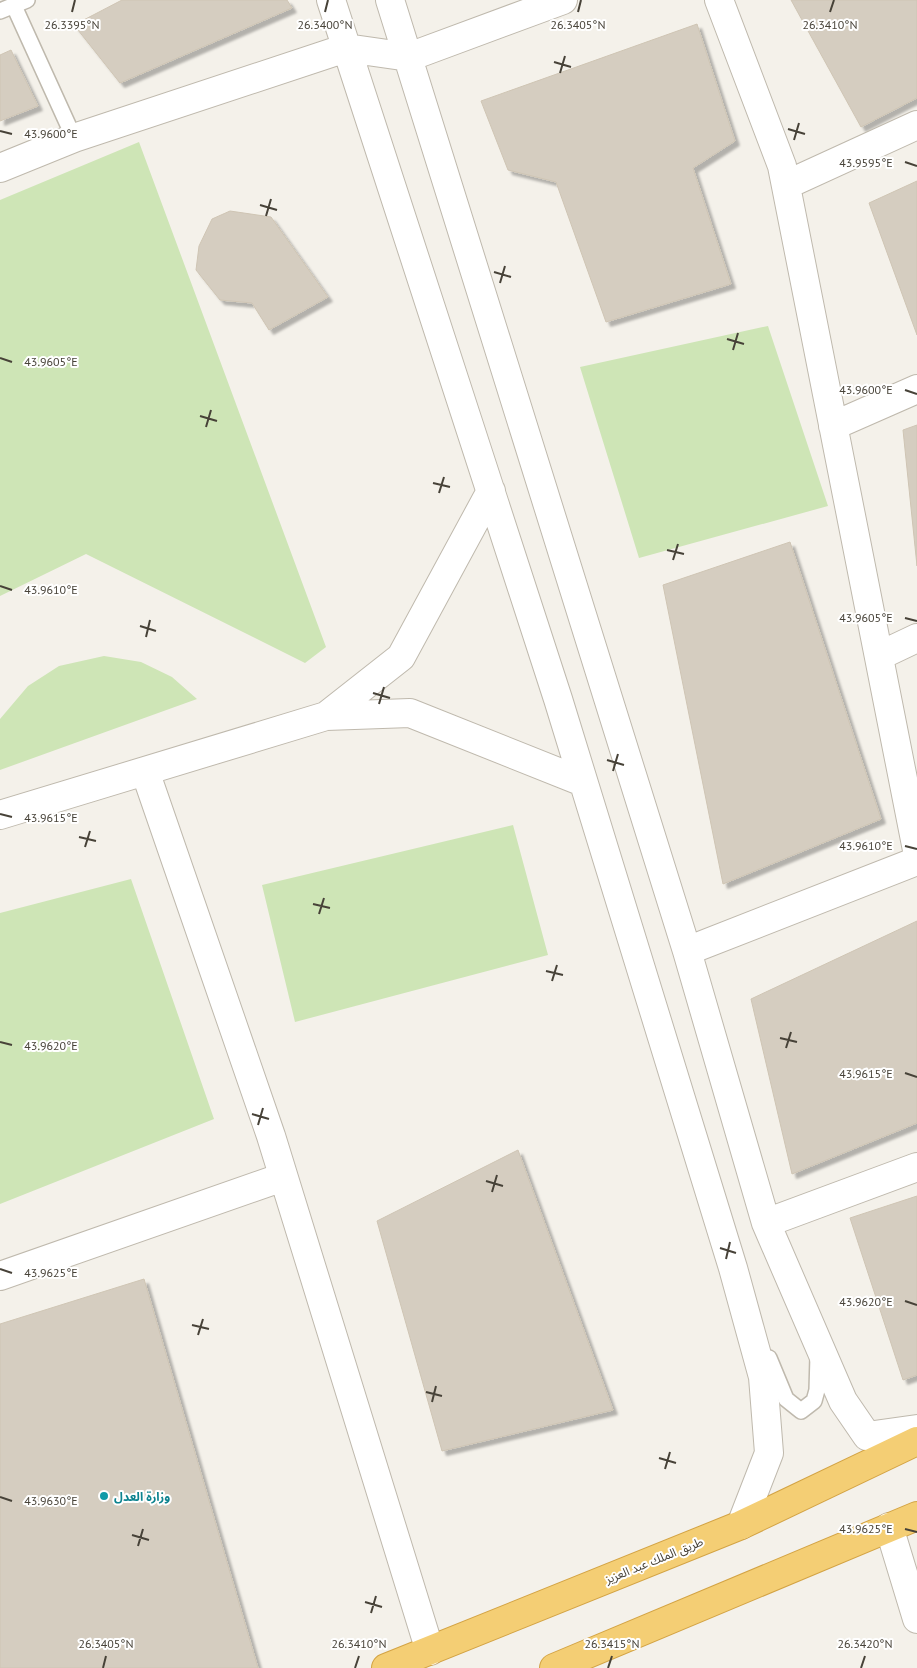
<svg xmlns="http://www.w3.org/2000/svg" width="917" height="1668" viewBox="0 0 917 1668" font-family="'PT Sans','Noto Sans Arabic',sans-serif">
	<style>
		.green { fill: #cee5b6 }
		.building { fill: #d5cdc0; stroke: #cfc5b4; filter: url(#shadow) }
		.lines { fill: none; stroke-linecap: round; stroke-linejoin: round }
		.lane-casing { stroke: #bfb9ad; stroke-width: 18 }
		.street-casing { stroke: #bfb9ad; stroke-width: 30 }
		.highway-casing { stroke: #d3a344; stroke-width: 30 }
		.lane { stroke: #fff; stroke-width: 15 }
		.street { stroke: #fff; stroke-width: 28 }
		.highway { stroke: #f4ce74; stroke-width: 28 }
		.ticks { fill: none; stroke: #474238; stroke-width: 2 }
		.culture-dot { fill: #0f9aa8; stroke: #fff; stroke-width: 2 }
		.labels { text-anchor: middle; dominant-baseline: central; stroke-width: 4; stroke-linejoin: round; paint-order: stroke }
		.culture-label { font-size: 12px; font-weight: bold; fill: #0d838f; stroke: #fff; text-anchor: start }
		.street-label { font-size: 12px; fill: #474238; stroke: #fff }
		.ticks-label { font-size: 12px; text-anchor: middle; fill: #474238; stroke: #fff; stroke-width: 4; stroke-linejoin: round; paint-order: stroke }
	</style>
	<defs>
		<filter id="shadow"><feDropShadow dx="4.5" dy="4.5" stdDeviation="1" flood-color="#0004"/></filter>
	</defs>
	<rect width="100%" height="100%" fill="#f4f1ea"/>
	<path class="green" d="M139 142 326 647 305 663 86 554 0 596V200Z
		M768 326 828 506 639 558 580 367Z
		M104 656 141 662 172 677 197 699 0 770V719L28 686 59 666Z
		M513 825 548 955 295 1022 262 885Z
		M131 879 214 1119 0 1204V913Z"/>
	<path class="building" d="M122 0H287L292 8 120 83 74 25Z
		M791 0H917V98L861 127Z
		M697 24 735 141 693 168 731 284 606 322 556 182 508 170 481 101Z
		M11 50 38 106 0 121V55Z
		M917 181V335L869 203Z
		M230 211 271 217 328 297 269 330 252 303 220 300 196 270 199 246 212 219Z
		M917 425V566L903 430Z
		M790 542 881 819 723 884 663 585Z
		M917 921V1123L792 1174 751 999Z
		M518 1150 613 1410 442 1451 377 1221Z
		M917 1196V1375L903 1380 850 1218Z
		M144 1279 258 1668H0V1324Z"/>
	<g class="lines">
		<g class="lane-casing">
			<path id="lane" d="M14 6 74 138
				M0 11 27 0
				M769 1358 786 1399 801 1411 814 1401 817 1390 818 1356"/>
		</g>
		<g class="street-casing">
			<path id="street" d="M331 0 558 699 733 1268 763 1377 769 1453 741 1525
				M390 0 687 951 766 1223 843 1401 867 1436 917 1429
				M719 0 782 166 917 850
				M0 168 74 138 346 48 409 57 563 0
				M786 185 917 125
				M833 426 917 389
				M879 656 917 638
				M326 716 401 657 491 491
				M145 771 271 1136 430 1651
				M0 815 326 716 410 713 583 782
				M687 951 917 861
				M766 1223 917 1167
				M0 1276 283 1177
				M889 1527 917 1619"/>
		</g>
		<g class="highway-casing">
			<path id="highway" d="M386 1668 741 1525 917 1441
				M554 1668 917 1516"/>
		</g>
		<use href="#lane" class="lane"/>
		<use href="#street" class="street"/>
		<use href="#highway" class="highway"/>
	</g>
	<path class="ticks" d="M72 12 75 0M325 12 328 0M578 12 581 0M830 12 834 0M554 62 571 67M560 73 565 56M788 129 805 134M0 131 12 134M794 140 799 123M905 162 917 166M260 205 277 210M266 216 271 199M494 272 511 277M500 283 505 266M727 339 744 344M733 350 738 333M0 358 12 362M905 390 917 394M200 416 217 421M206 427 211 410M433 483 450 487M439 493 444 477M667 550 684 554M673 560 678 544M0 586 12 590M905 618 917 621M140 626 156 631M146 637 150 620M373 693 390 698M379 704 384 687M607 760 624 765M613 771 618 754M0 814 12 817M79 837 96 841M905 846 917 849M85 847 90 831M313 904 330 908M319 914 324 898M546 971 563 975M552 981 557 965M780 1038 797 1042M0 1042 12 1045M786 1048 791 1032M905 1073 917 1077M252 1114 269 1119M258 1125 263 1108M486 1181 503 1186M492 1192 497 1175M720 1248 736 1253M726 1259 730 1242M0 1269 12 1273M905 1301 917 1305M192 1325 209 1329M198 1335 203 1319M426 1392 442 1396M432 1402 436 1386M659 1458 676 1463M665 1469 670 1452M0 1497 12 1501M905 1529 917 1532M132 1535 149 1540M138 1546 143 1529M365 1602 382 1607M371 1613 376 1596M103 1668 106 1656M355 1668 359 1656M608 1668 612 1656M861 1668 865 1656"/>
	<circle class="culture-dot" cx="104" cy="1496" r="5"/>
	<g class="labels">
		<g class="culture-label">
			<text x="114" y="1496">وزارة العدل</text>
		</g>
		<g class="street-label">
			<text transform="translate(654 1560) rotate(-22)">طريق الملك عبد العزيز</text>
		</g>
	</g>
	<g class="ticks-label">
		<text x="72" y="29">26.3395°N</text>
		<text x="325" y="29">26.3400°N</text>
		<text x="578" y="29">26.3405°N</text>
		<text x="830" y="29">26.3410°N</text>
		<text x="51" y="138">43.9600°E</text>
		<text x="866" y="167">43.9595°E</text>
		<text x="51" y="366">43.9605°E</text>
		<text x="866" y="394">43.9600°E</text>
		<text x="51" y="594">43.9610°E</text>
		<text x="866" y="622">43.9605°E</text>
		<text x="51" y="822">43.9615°E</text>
		<text x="866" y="850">43.9610°E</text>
		<text x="51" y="1050">43.9620°E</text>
		<text x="866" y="1078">43.9615°E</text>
		<text x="51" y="1277">43.9625°E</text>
		<text x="866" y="1306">43.9620°E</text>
		<text x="51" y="1505">43.9630°E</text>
		<text x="866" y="1533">43.9625°E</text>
		<text x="106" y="1648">26.3405°N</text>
		<text x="359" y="1648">26.3410°N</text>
		<text x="612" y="1648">26.3415°N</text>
		<text x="865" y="1648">26.3420°N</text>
	</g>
</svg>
